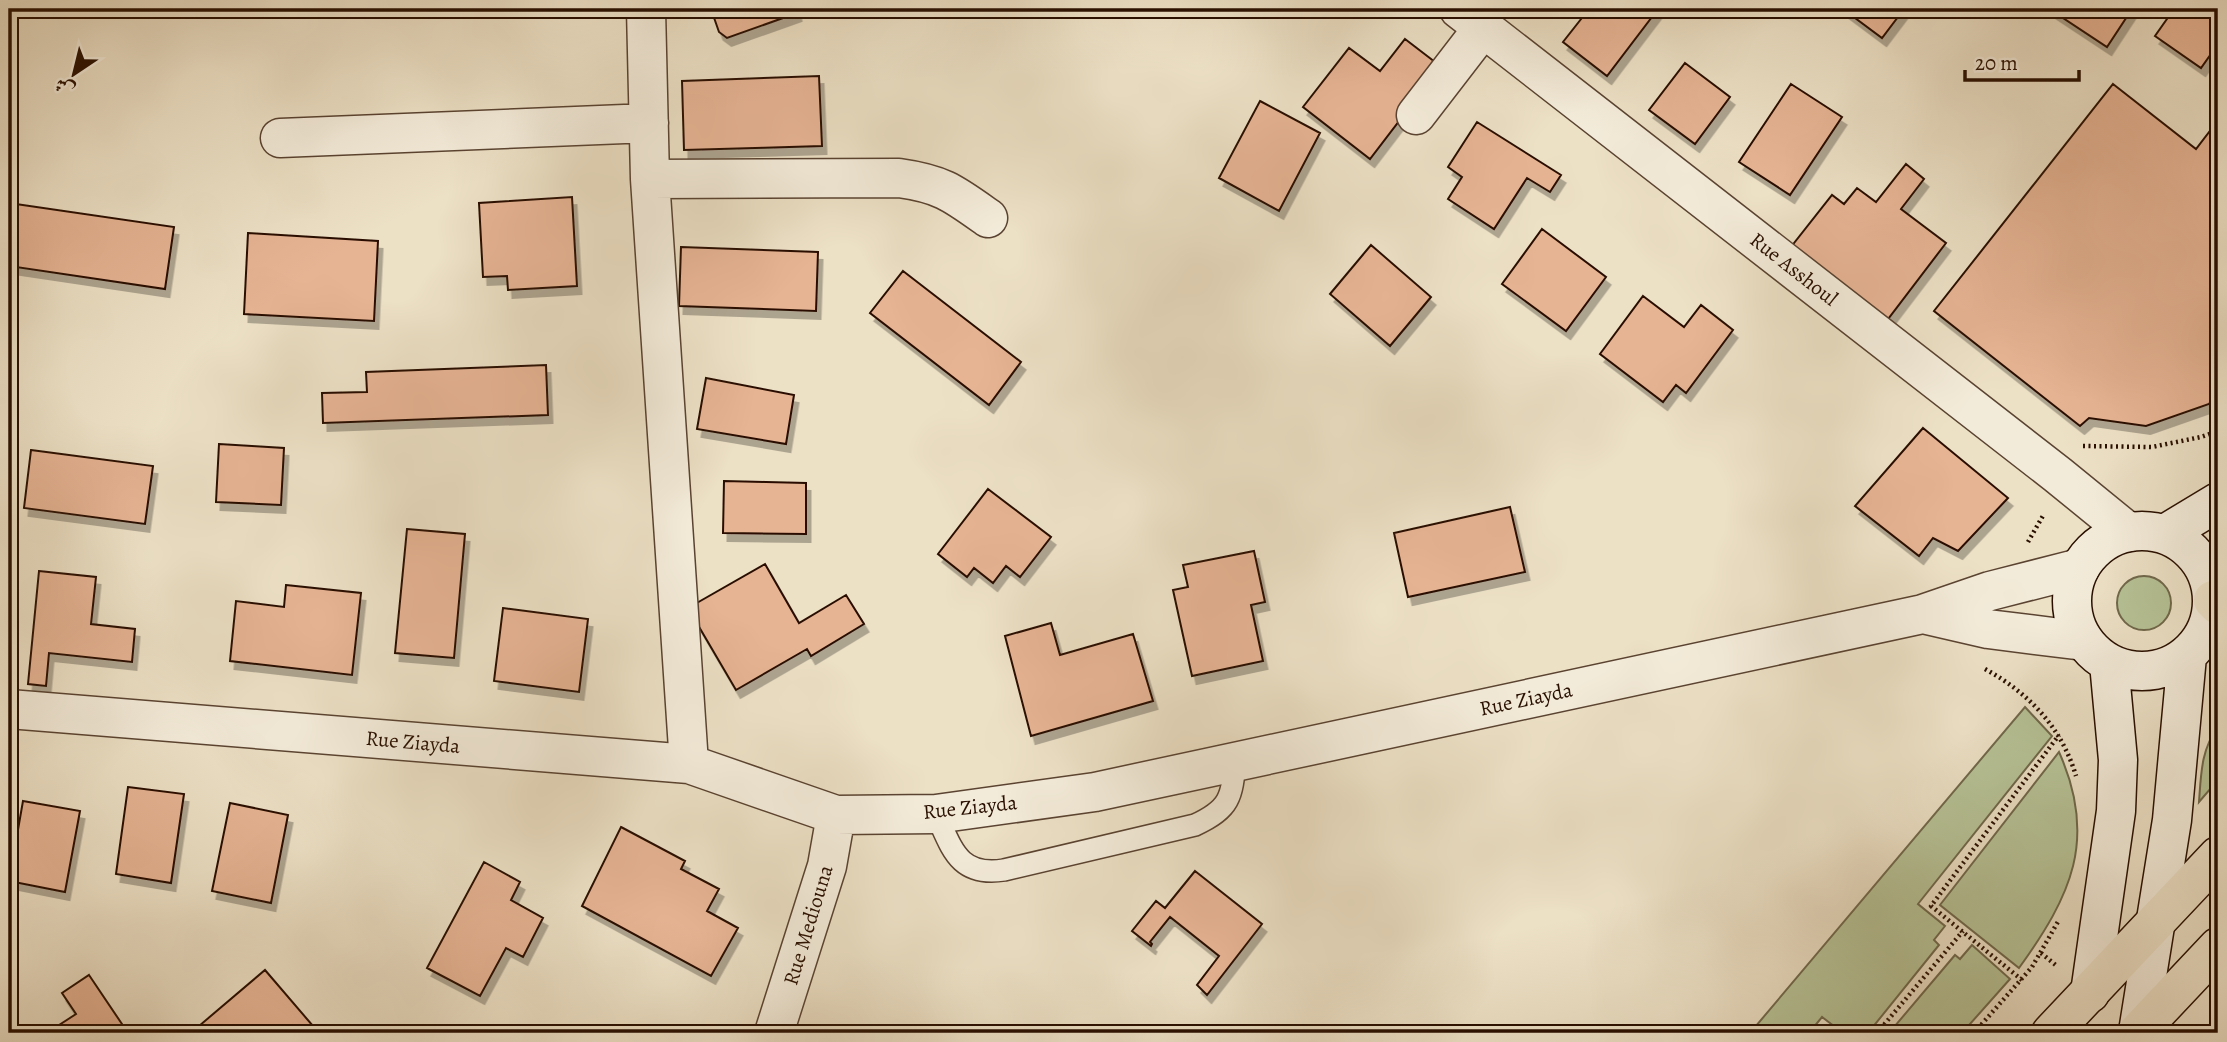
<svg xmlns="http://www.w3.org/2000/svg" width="2227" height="1042" viewBox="0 0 2227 1042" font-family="Alegreya,Amiri,serif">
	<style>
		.green { fill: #b6c296; stroke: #70684b; stroke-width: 2 }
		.building { fill: #e6b393; stroke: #290f00; stroke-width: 2; filter: url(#shadow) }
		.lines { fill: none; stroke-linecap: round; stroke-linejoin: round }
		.lane-casing { stroke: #5a4331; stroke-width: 24 }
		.street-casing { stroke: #5a4331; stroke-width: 41 }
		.secondary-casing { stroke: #290f00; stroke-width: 41 }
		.primary-casing { stroke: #290f00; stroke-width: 41 }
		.path { stroke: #290f00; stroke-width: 4.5; stroke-dasharray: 2 3.5; stroke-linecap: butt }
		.lane { stroke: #f3ebd9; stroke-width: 21 }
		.street { stroke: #f3ebd9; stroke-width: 38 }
		.secondary { stroke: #f3ebd9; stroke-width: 38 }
		.primary { stroke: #ece0c5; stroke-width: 38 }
		.labels { text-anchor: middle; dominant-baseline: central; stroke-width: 6; stroke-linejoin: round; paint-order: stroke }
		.street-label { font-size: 21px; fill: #290f00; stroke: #f3ebd9 }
	</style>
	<defs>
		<filter id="shadow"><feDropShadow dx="4.5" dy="8" stdDeviation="0" flood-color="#0004"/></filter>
	</defs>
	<rect width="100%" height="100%" fill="#ece0c5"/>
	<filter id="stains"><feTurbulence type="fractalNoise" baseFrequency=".00286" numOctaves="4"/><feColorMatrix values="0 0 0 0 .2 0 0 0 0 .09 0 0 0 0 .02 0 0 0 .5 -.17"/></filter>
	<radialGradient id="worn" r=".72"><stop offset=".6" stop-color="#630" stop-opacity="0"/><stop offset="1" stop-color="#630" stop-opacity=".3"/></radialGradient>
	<path class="green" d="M2117 603a27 27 0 1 1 54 0a27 27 0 1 1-54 0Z
		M2025 707 2052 736 1918 904 1945 926 1934 940 1939 945 1868 1033H1843L1822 1017 1809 1033H1750Z
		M2218 727V780L2199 802C2201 775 2201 749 2218 727Z
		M2059 752C2098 839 2071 896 2019 968L1940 905Z
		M1972 945 2010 979 1962 1033H1889L1955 955 1960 959Z"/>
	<path class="building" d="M711 9H796L797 13 727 38 719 32Z
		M1589 9H1658L1607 76 1563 42Z
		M1843 9H1904L1882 38Z
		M2052 9H2132L2107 47 2051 10Z
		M2174 9H2210L2218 15V44L2201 68 2155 36Z
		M1405 39 1448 72 1416 99 1370 159 1303 107 1349 48 1380 71Z
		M1685 63 1730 97 1695 144 1649 110Z
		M819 76 822 146 684 150 682 81Z
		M1791 84 1842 117 1790 195 1739 162Z
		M2113 84 2196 149 2216 123 2218 125V393L2209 404 2146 426 2089 418 2080 426 1934 311Z
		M1260 101 1320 133 1279 211 1219 178Z
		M1477 122 1561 175 1550 192 1527 178 1494 229 1448 199 1462 177 1448 167Z
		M1906 164 1924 179 1901 209 1946 243 1885 323 1787 252 1832 195 1844 204 1857 188 1876 202Z
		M572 197 577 286 508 290 507 276 483 277 479 203Z
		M9 203 174 227 165 289 9 266Z
		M1542 229 1606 277 1566 331 1502 284Z
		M248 233 378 241 374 321 244 314Z
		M1371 245 1431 297 1390 346 1330 294Z
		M681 247 818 252 816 311 679 306Z
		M903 271 1021 362 989 405 870 313Z
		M1643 296 1684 327 1701 305 1733 330 1686 393 1676 385 1663 402 1600 354Z
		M546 365 548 415 323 423 322 393 367 392 366 372Z
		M706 378 794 395 786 444 697 429Z
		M1923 428 2008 498 1958 551 1933 538 1919 556 1855 506Z
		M219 444 284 448 281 505 216 502Z
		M31 450 153 466 145 524 24 508Z
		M724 481 806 483V534L723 533Z
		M988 489 1051 537 1020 577 1006 566 993 583 974 568 967 577 938 554Z
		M1510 507 1525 572 1408 597 1394 533Z
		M407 529 465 534 454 658 395 653Z
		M1254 551 1265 602 1251 605 1263 661 1192 676 1173 590 1188 587 1183 565Z
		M765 564 799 623 846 595 864 624 811 656 807 649 736 690 688 608Z
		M39 571 96 577 91 624 135 629 132 662 49 653 46 686 28 684Z
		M286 585 361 593 352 675 230 661 236 601 284 607Z
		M503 608 588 619 579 692 494 681Z
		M1051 623 1060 655 1133 634 1153 701 1031 736 1005 636Z
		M128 787 184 794 171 883 116 874Z
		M23 801 80 811 65 892 9 881Z
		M230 803 288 815 271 903 212 891Z
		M621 827 685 861 681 869 719 889 707 911 738 928 711 976 582 906Z
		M484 862 520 882 511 900 543 918 523 957 506 948 480 996 427 968Z
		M1195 871 1262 924 1207 995 1197 985 1219 956 1170 917 1150 942 1152 944 1151 946 1132 931 1156 901 1165 908Z
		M9 970 13 1033H9Z
		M265 970 319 1033H206L199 1026Z
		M89 975 128 1033H56L53 1029 76 1014 62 993Z"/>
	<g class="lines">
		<g class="lane-casing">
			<path id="lane" d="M936 814C952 848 958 877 1004 870L1195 825C1230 809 1232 797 1235 761"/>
		</g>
		<g class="street-casing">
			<path id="street" d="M646 9 650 179 689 764
				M1459 9 2058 475 2128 532
				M1416 115 1483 28
				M280 138 649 123
				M650 179 899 178C942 184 953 193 988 218
				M1923 614 1988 629 2084 641
				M9 709 689 764 836 815 936 814 1095 792 1923 614 1990 591 2080 568
				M774 1033 827 866 836 815"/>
		</g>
		<g class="secondary-casing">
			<path id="secondary" d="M2072 601a70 70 0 1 1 140 0a70 70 0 1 1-140 0Z
				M2165 534 2218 502
				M2090 993 2116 811 2118 760 2109 663
				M2138 1032 2172 820 2187 656"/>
		</g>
		<g class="primary-casing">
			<path id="primary" d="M2213 600 2218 605
				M2051 1033 2218 856
				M2137 1033 2218 947"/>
		</g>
		<path class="path" d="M2083 446 2152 447 2201 437 2218 431
			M2028 542 2044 514
			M1985 669C2029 693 2062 728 2076 776
			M2041 953 2057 966
			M2022 980 1931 906 2059 735
			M1877 1033 1963 931
			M1974 1033 2032 967 2059 920
			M2205 1033 2218 1020"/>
		<use href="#lane" class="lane"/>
		<use href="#street" class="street"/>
		<use href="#secondary" class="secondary"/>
		<use href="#primary" class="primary"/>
	</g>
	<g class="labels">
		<g class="street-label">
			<text transform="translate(1794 269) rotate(38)">Rue Asshoul</text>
			<text transform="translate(1526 699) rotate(-12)">Rue Ziayda</text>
			<text transform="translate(413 742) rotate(5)">Rue Ziayda</text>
			<text transform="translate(970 807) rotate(-6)">Rue Ziayda</text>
			<text transform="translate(808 925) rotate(-73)">Rue Mediouna</text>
		</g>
	</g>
	<rect width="2227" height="1042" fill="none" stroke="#ece0c5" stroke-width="35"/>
	<rect x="10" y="10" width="2206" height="1021" fill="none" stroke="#290f00" stroke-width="3.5"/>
	<rect x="18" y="18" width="2192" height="1007" fill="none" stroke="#290f00" stroke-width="2"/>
	<g transform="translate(74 74) rotate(215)" stroke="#f3ebd9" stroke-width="5" paint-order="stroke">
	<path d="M0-5L12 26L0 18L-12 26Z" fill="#290f00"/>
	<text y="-10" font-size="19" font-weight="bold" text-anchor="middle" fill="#290f00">ش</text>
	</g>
	<path d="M1965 70v10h114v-10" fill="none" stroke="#290f00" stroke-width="3.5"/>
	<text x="1975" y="70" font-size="21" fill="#290f00" stroke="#f3ebd9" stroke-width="5" paint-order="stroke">20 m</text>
	<rect width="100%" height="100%" filter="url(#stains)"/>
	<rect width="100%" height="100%" fill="url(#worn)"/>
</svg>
